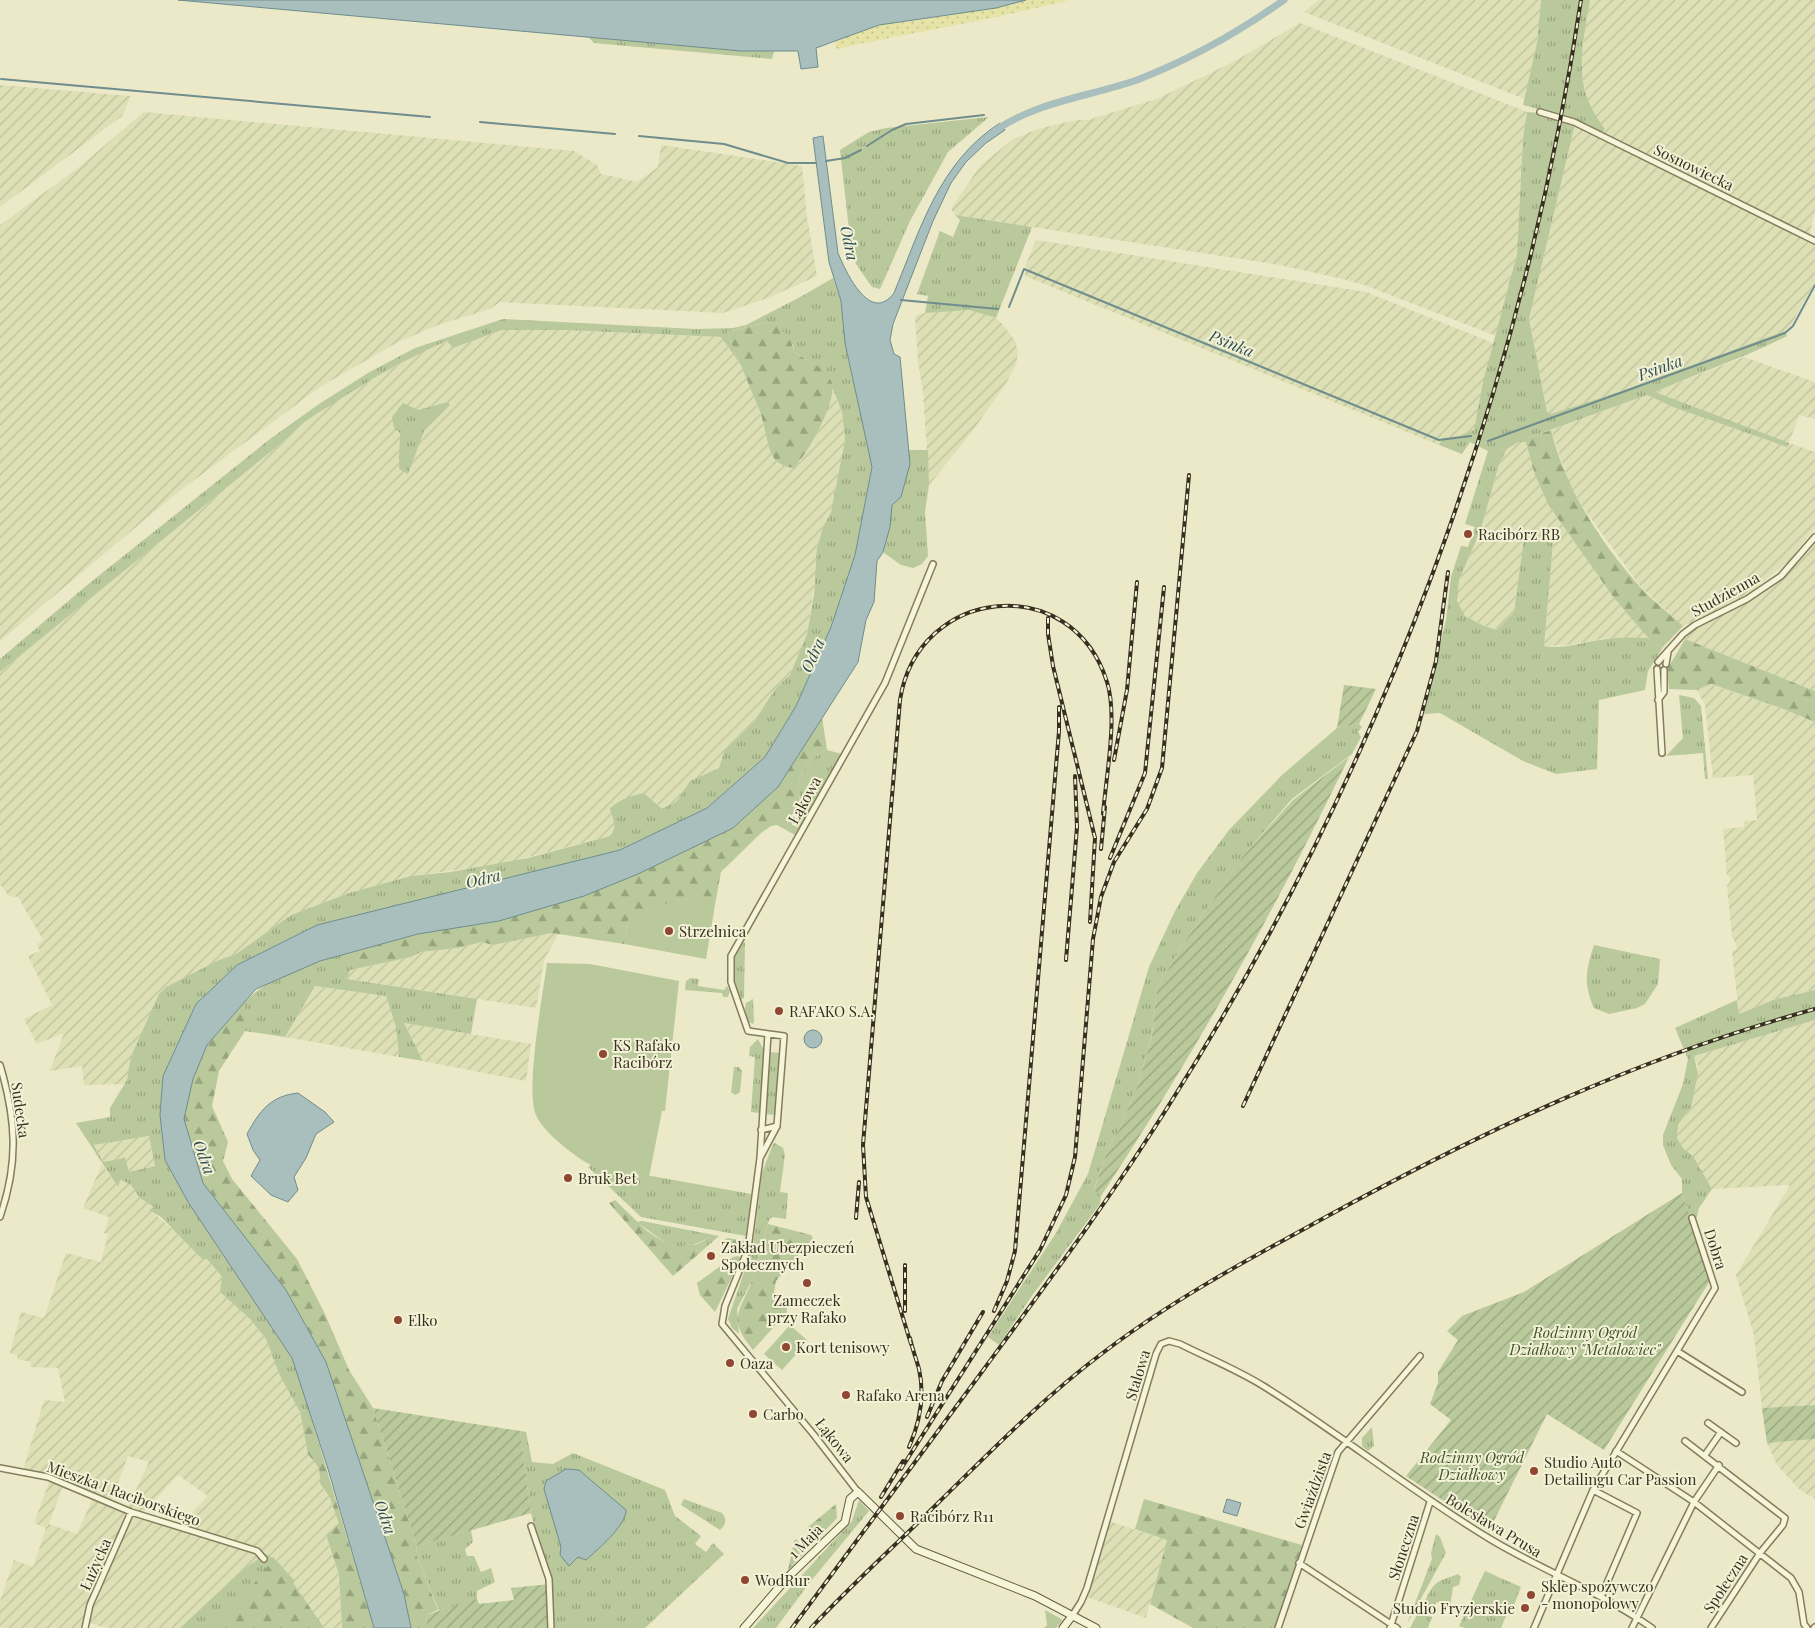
<svg xmlns="http://www.w3.org/2000/svg" width="1815" height="1628" viewBox="0 0 1815 1628" font-family="'Playfair Display',serif">
	<style>
		.farmland { fill: url(#farmland-furrows) }
		.grass { fill: url(#grass-tufts); fill-rule: evenodd }
		.forest { fill: url(#forest-firs) }
		.sand { fill: url(#sand-dots) }
		.garden { fill: url(#garden-furrows) }
		.pitch { fill: #b9c99b }
		.water { fill: #a8bfbe; stroke: #6f8d8d }
		.lines { fill: none; stroke-linecap: round; stroke-linejoin: round }
		.stream { stroke: #6f8d8d; stroke-width: 2 }
		.canal { stroke: #a8bfbe; stroke-width: 7 }
		.street-casing { stroke: #857c5d; stroke-width: 8 }
		.secondary-casing { stroke: #675d40; stroke-width: 9 }
		.street { stroke: #f6f5d9; stroke-width: 5 }
		.secondary { stroke: #f6f5d9; stroke-width: 7 }
		.rail-casing { stroke: #373020; stroke-width: 4 }
		.rail { stroke: #f3f2d6; stroke-width: 2; stroke-dasharray: 5.5; stroke-linecap: butt }
		.poi-dot { fill: #904732; stroke: #f3f2d6; stroke-width: 2 }
		.labels { text-anchor: middle; dominant-baseline: central; stroke-width: 4; stroke-linejoin: round; paint-order: stroke }
		.street-label { font-size: 15px; fill: #373020; stroke: #f3f2d6 }
		.poi-label { font-size: 15px; fill: #373020; stroke: #f3f2d6; text-anchor: start }
		.park-label { font-size: 15px; font-style: italic; fill: #3d5228; stroke: #f3f2d6 }
		.water-label { font-size: 16px; font-style: italic; fill: #304f55; stroke: #f3f2d6 }
	</style>
	<defs>
		<pattern id="farmland-furrows" width="10" height="10" patternUnits="userSpaceOnUse" patternTransform="scale(1.25)"><rect width="10" height="10" fill="#dde0b5"/><path d="M-1 1l2-2M0 10L10 0M9 11l2-2" fill="none" stroke="#bec09b"/></pattern>
		<pattern id="grass-tufts" width="24" height="20" patternUnits="userSpaceOnUse" patternTransform="scale(1.25)"><rect width="24" height="20" fill="#b9c99b"/><path d="M3 7l-1-3M5 7V3M7 7l1-3M15 17l-1-3M17 17v-4M19 17l1-3" fill="none" stroke="#97a47e"/></pattern>
		<pattern id="forest-firs" width="22" height="20" patternUnits="userSpaceOnUse" patternTransform="scale(1.25)"><rect width="22" height="20" fill="#b9c99b"/><path d="M5 1l3.5 6h-7zM16 11l3.5 6h-7z" fill="#97a47e"/></pattern>
		<pattern id="sand-dots" width="8" height="8" patternUnits="userSpaceOnUse" patternTransform="scale(1.25)"><rect width="8" height="8" fill="#e5e3a6"/><path d="M2 2h.1M6 6h.1" fill="none" stroke="#c5c38f" stroke-width="1.8" stroke-linecap="round"/></pattern>
		<pattern id="garden-furrows" width="10" height="10" patternUnits="userSpaceOnUse" patternTransform="scale(1.25)"><rect width="10" height="10" fill="#b9c99b"/><path d="M-1 1l2-2M0 10L10 0M9 11l2-2" fill="none" stroke="#97a47e"/></pattern>
	</defs>
	<rect width="100%" height="100%" fill="#ebe9c7"/>
	<path class="farmland" d="M1319 0H1541L1537 43 1525 99 1304 12Z
		M1589 0H1815V211L1809 236 1603 132 1605 129 1591 112 1580 68Z
		M1300 23 1527 112 1523 138 1517 254 1496 336 1367 286 1343 279 1280 265 955 215 951 209 980 166 1012 140 1037 129 1077 120H1088L1159 98 1237 60Z
		M0 85 131 96 122 116 0 207Z
		M144 112 574 151 597 165 601 174 637 182 658 167 661 145 802 166 807 217 817 276 768 298 723 313 500 302 490 309 438 325 398 342 320 387 178 492 0 641V225L78 168Z
		M1575 124 1815 244V282L1791 325 1785 331 1616 393 1551 414 1547 412 1529 319Z
		M1036 240 1366 292 1488 341 1493 344 1474 430 1459 436 1443 438 1439 445 1025 276 1026 264Z
		M969 310 996 318 1003 325 1015 341 1018 352 1016 365 1005 385 974 429 929 485 923 391 918 362 915 316 931 311Z
		M502 330H566L721 337 741 365 761 414 769 448 800 462 830 404 833 392 842 412 845 440 831 512 823 527 807 634 790 675 776 688 753 723 725 749 719 768 690 781 677 801 662 809 644 793 611 815 616 822 615 830 610 836 501 864 411 876 349 893 291 915 236 954 219 960 159 994 131 1056V1068L125 1084 84 1085 82 1066 50 1071 64 1033 37 1044 24 1019 52 1005 28 956 40 951 37 944 43 940 18 897 9 896 0 884V672L290 436 298 425 352 391 419 353 448 341 454 348Z
		M1744 357 1815 382V419L1799 415 1789 443 1815 452V528L1790 560 1745 597 1683 626 1641 587 1582 506 1568 480 1551 430 1647 395 1673 407 1787 447 1654 392Z
		M1518 442H1526L1535 475 1549 506 1614 598 1648 638 1601 639 1569 645 1544 646 1553 543 1524 538 1514 612 1497 630 1484 626 1465 616 1457 601 1459 580 1481 529 1499 464 1507 449Z
		M1815 540V691L1685 639 1696 627 1762 594 1786 575Z
		M1710 684 1781 708 1815 722V990L1773 1000 1739 1014 1732 951 1737 949 1736 944 1732 937 1727 885 1730 882V877L1727 875 1723 829 1744 827V821L1757 820 1753 775 1713 778 1705 705 1697 690Z
		M552 933H559L544 960 536 1008 347 979 350 970 411 957 421 952 458 948 482 942 493 945Z
		M315 986 386 996 396 1027 399 1057 285 1037Z
		M1815 1020V1405L1762 1408 1754 1335 1736 1275 1790 1185 1712 1189 1693 1156 1683 1148 1677 1138 1678 1125 1691 1107 1698 1066 1694 1056Z
		M404 1023 531 1044 526 1081 423 1061Z
		M149 1136 155 1166 129 1172 103 1162 94 1145Z
		M102 1164 117 1186 120 1179 131 1185 140 1198 155 1207 150 1210 207 1259 222 1278 220 1292 250 1319 266 1339 280 1376 299 1410 305 1438 319 1468V1476L324 1490 330 1498 339 1524 326 1536 339 1575 342 1628H324L293 1584 294 1580 275 1559 180 1525 208 1496 178 1475 142 1514 128 1507 149 1462 128 1456 111 1501 48 1474 23 1470 44 1400 65 1402 58 1368 30 1367 31 1362 17 1359 18 1356 10 1353 21 1312 44 1318 66 1253 101 1262 108 1234 104 1233 109 1217 83 1208Z
		M1815 1439V1499L1800 1490 1777 1465 1767 1443Z
		M50 1480 63 1485 49 1524 77 1534 93 1498 141 1517 258 1554 257 1560 243 1569 180 1628H108L85 1622 83 1628H0V1601L14 1560 33 1567 46 1528 34 1523Z
		M1109 1521 1167 1540 1146 1618 1087 1597Z"/>
	<path class="grass" d="M552 0 779 32 772 59 594 43Z
		M1541 0H1590C1582 51 1571 85 1605 129L1603 132 1558 114 1523 105 1537 43Z
		M1527 112 1540 113 1575 124 1529 319 1547 412 1551 414 1616 393 1785 331 1787 336C1744 358 1698 373 1655 392L1789 443 1787 447 1673 407 1647 395 1525 439 1526 442H1518L1507 449 1499 464 1481 529 1459 580 1457 601 1465 616 1484 626 1497 630 1514 612 1524 538 1553 543 1544 646C1562 650 1582 642 1600 640 1616 637 1632 637 1648 638L1654 645 1663 647 1648 671 1645 690 1599 700 1597 769 1556 774 1523 761 1440 713 1424 714 1446 620 1451 577 1461 546 1468 547 1475 527 1465 524 1488 451 1470 442 1462 454 1439 445 1443 438 1459 436 1474 430 1483 382 1517 254 1523 138Z
		M989 117 948 152 910 221 880 289 872 287 856 264 851 247 840 150 869 132 886 128Z
		M955 215 1032 227 996 318 969 310 925 313 928 296 917 294 940 231 953 237 960 220Z
		M833 278 841 301 845 343 872 467 855 555 831 627 796 706 765 757 707 808 620 850 512 879 317 925 237 965 196 1004 163 1076 160 1115 165 1160 188 1202 292 1358 308 1407 300 1412 280 1376 266 1339 250 1319 220 1292 222 1277 207 1259H202L161 1217 149 1210 154 1207 140 1198 131 1185 120 1179 118 1187 76 1123 110 1117V1108L127 1080 131 1056 159 994 166 987 219 960 236 954 291 915 349 893 411 876 450 872 528 858 610 836C619 825 612 820 610 808 621 799 630 796 644 793L662 809 677 801 690 781 719 768 725 749 753 723 776 688 790 675 807 634 814 594 817 549 823 527 831 512 845 440 842 412 828 377 819 367 794 352 793 345 769 322 727 332 741 365 721 337 566 330H502L453 348 447 341C407 358 369 380 333 404 317 413 302 422 290 436L0 672V659L86 586 270 439 319 404 368 373 415 348 503 319 696 329 733 328 746 325 804 295ZM149 1136 155 1166 129 1172 125 1158 103 1162 94 1145Z
		M448 402 450 405 424 431 408 474 399 469 400 433 394 428 392 417 403 403 418 410Z
		M908 450H928L929 485 925 512 928 556 922 564 913 568 901 565 883 552C888 536 889 521 892 505 897 484 910 473 908 450Z
		M1679 695 1694 698 1701 706 1708 779H1705L1703 753 1666 756 1683 738Z
		M1359 724 1362 727 1358 732 1361 737 1352 754 1292 799 1243 856 1185 941 1157 988 1152 1035 1138 1085 1122 1123 1107 1151 1094 1189 1101 1196 1100 1204 1031 1297 999 1345 988 1337 1056 1233 1088 1174 1149 967 1174 913 1197 873 1229 830 1282 775 1337 728Z
		M827 750 842 754 804 822C802 810 798 797 799 786 799 772 814 753 827 750Z
		M741 942 745 943 744 998 740 1000C733 983 729 957 741 942Z
		M1594 945 1660 959 1658 984 1645 1004 1637 1008 1609 1014 1594 1008C1583 984 1586 970 1594 945Z
		M364 949 350 970 347 979 477 999 471 1034 404 1023 423 1061 399 1057 396 1027 386 996 315 986 285 1037 245 1031V1002C271 973 326 959 364 949Z
		M691 978 699 979 698 986 724 990 727 986 730 991 728 997H723L722 993 685 990 686 981Z
		M1815 990V1020L1694 1056 1698 1074 1691 1107 1678 1125 1677 1138 1683 1148 1693 1156 1712 1189 1699 1208 1696 1220 1690 1217 1682 1193V1179L1671 1165 1663 1145V1135L1683 1084 1688 1059 1675 1028 1737 1000 1739 1014 1773 1000Z
		M753 999 754 1022 753 1024 747 1021 744 1013 746 1003Z
		M758 1039 764 1050 759 1113 751 1112 755 1057 749 1056 750 1047Z
		M770 1052 781 1053 775 1115 764 1114Z
		M734 1067H739L742 1071 740 1092 735 1095 731 1092Z
		M775 1143 783 1148 785 1155 780 1192 788 1193 786 1219 772 1217 769 1220 753 1278 737 1309 739 1334 732 1328 728 1319 753 1246 762 1173 773 1144Z
		M591 1165 751 1194 746 1236 641 1217 588 1167Z
		M642 1221 719 1236 695 1257 697 1249 709 1238 693 1245 685 1244 679 1253 637 1222Z
		M1372 1427 1374 1446 1368 1451 1362 1446V1438Z
		M520 1431 526 1432 532 1462 553 1464 573 1453 665 1490 675 1516 701 1536 695 1544 706 1552 713 1543 724 1554 645 1628H549L550 1584 531 1513Z
		M684 1499 722 1513C727 1519 726 1525 720 1530L681 1505Z
		M859 1500 869 1511 810 1582 776 1628H753L852 1521Z
		M471 1530 473 1542 465 1549 467 1556H474L481 1572 491 1568 495 1582 477 1591V1601L439 1611 416 1554 417 1546Z
		M1436 1534 1440 1537 1446 1553 1407 1624 1432 1559 1431 1553Z
		M258 1550 275 1559 294 1580V1584L324 1628H180L243 1569 257 1560Z
		M1485 1571 1521 1587 1514 1605 1511 1604 1501 1628H1465L1459 1626Z
		M1458 1574 1461 1577 1459 1585 1453 1587 1450 1607 1437 1602 1431 1610 1426 1608 1425 1601C1435 1579 1438 1582 1458 1574Z
		M1045 1610 1063 1620 1056 1628H1044L1047 1625Z
		M1418 1613 1432 1617 1428 1628H1410Z"/>
	<path class="forest" d="M769 322C782 328 792 338 794 352 808 362 826 366 832 383 838 399 806 458 793 468L784 466 775 460 769 448 761 414 727 332Z
		M1551 430C1565 488 1601 543 1640 587 1653 601 1669 613 1683 626L1663 647 1654 645 1614 598 1549 506 1535 475 1525 439Z
		M1685 639 1815 691V722L1781 708 1711 684 1697 690 1669 689 1667 670Z
		M822 717 827 750C814 753 799 772 799 786 798 797 802 810 804 822L795 835 777 825 771 826 761 833 721 872 716 899C684 895 658 907 629 919L624 944 552 933 493 945 482 942 458 948 421 952 411 957 350 970 364 949 418 934 778 787Z
		M245 1002V1031L219 1071 212 1106 228 1142 223 1161 232 1179 297 1259 325 1314 349 1370 373 1408 417 1546 416 1554 438 1610 426 1615 427 1628H411L404 1594 326 1362 286 1290 203 1183 184 1119 193 1079 207 1045Z
		M615 1200 647 1231 679 1252 685 1244 695 1245 710 1238 697 1249 695 1257 673 1276 609 1203Z
		M768 1224 811 1235 813 1238 776 1281 774 1292 787 1306V1312L753 1350C725 1316 742 1311 753 1277 759 1260 763 1242 768 1224Z
		M728 1238 744 1241 746 1248 731 1255 720 1242Z
		M738 1256 741 1258 715 1312 700 1295 697 1283 733 1257Z
		M308 1407 374 1628H342L339 1575 326 1535 339 1524 330 1498 320 1483 319 1468 308 1454 300 1412Z
		M1144 1499 1302 1545 1275 1628H1193L1150 1604 1167 1540 1135 1529Z
		M836 1504 837 1518 788 1570 794 1541 796 1539 801 1544 808 1539 806 1535 810 1530 807 1528Z
		M268 1566 293 1584 324 1628H224L221 1624Z"/>
	<path class="sand" d="M829 0H1069C993 20 914 32 836 49Z"/>
	<path class="garden" d="M1344 685 1376 689 1359 724 1337 728Z
		M1349 757C1276 909 1194 1055 1101 1196L1094 1190 1107 1151 1122 1123 1138 1085 1152 1036 1157 988 1185 941 1243 856 1293 800Z
		M1682 1193 1711 1279 1604 1450 1547 1414 1489 1531 1406 1476 1451 1420 1430 1404 1438 1383V1372L1458 1340 1447 1331 1462 1316 1524 1292Z
		M1815 1405V1439L1767 1443 1762 1408Z
		M373 1408 520 1431 531 1513 417 1546Z
		M550 1584 549 1628H427L426 1615 477 1599 479 1604 514 1600 511 1588Z"/>
	<path class="pitch" d="M703 897 716 899 706 959 624 944 629 919 674 900Z
		M547 963 590 964 679 981 665 1111H662L649 1177C632 1174 604 1172 589 1164 574 1156 542 1131 536 1115 525 1090 543 994 547 963Z
		M790 1325 808 1341 782 1370 764 1354Z"/>
	<path class="water" d="M178 0H1026L996 8 879 25 816 48 818 67 801 69 798 51H741Z
		M1000 123 1005 130 986 143 966 162 951 183 933 221 893 324 890 340 894 354 900 357 910 464 901 497 892 505 890 527 883 552 877 561 874 602 866 620 858 662 778 787 733 828 638 874 584 896 499 921 418 934 320 961 256 989 207 1045 193 1079 184 1119 203 1183 286 1290 326 1362 404 1594 411 1628H374L328 1469 292 1358 188 1202 165 1160 160 1115 163 1076 196 1004 237 965 317 925 620 850 707 808 765 757 796 706 831 627 855 555 872 467 845 343 841 301 829 262 813 138 823 136 838 253C846 272 870 325 894 293 920 230 939 162 1000 123Z
		M804 1039a9 9 0 1 1 18 0a9 9 0 1 1-18 0Z
		M298 1093 325 1112 334 1122 316 1134 306 1158 294 1177 298 1190 288 1202 271 1195 251 1176 260 1160 253 1150 247 1134C260 1110 271 1096 298 1093Z
		M566 1469 579 1470 626 1510C626 1526 598 1549 586 1560L578 1557 569 1566 560 1555 561 1547 544 1489 546 1481Z
		M1227 1499 1241 1503 1237 1516 1223 1512Z"/>
	<g class="lines">
		<path class="stream" d="M1 79 430 117
			M480 122 615 134
			M639 136 724 144 788 163H816
			M867 146 892 130 906 124 984 115
			M826 161 845 158 861 150
			M901 300 998 309
			M1009 307 1024 269 1439 440 1471 436
			M1488 441 1785 333 1793 326 1815 285"/>
		<path class="canal" d="M995 131C1035 102 1091 96 1137 80 1189 60 1239 32 1284 0"/>
		<g class="street-casing">
			<path id="street" d="M1540 112 1574 122 1815 241
				M1658 662 1683 634 1695 625 1747 599 1781 576 1815 537
				M1666 664 1668 652
				M1657 669 1662 753
				M1658 700 1664 692V670
				M768 1034 760 1158 777 1126 784 1036 748 1031 731 982V956L885 683 933 564
				M0 1065C16 1119 19 1162 0 1217
				M761 1130 777 1126
				M760 1158 748 1249 725 1306 722 1324 814 1435 858 1492
				M1677 1351 1742 1392
				M1708 1423 1736 1443
				M1685 1441 1785 1518 1783 1525 1760 1553 1711 1628
				M1616 1451 1694 1502 1791 1578 1799 1592 1804 1624 1807 1628
				M1705 1455 1721 1432
				M0 1468 48 1477 131 1512 257 1551 264 1559
				M1593 1490 1637 1513 1601 1597
				M531 1526 549 1579 551 1628
				M1299 1563 1397 1628
				M1072 1616 1081 1602 1087 1588 1156 1354 1161 1344 1169 1341 1180 1344C1208 1358 1238 1370 1265 1387 1342 1435 1412 1492 1490 1539 1543 1571 1601 1592 1652 1628
				M85 1628 90 1605 131 1512
				M1278 1628 1338 1452 1420 1356
				M1390 1628 1430 1502
				M1534 1628 1593 1490 1715 1288 1692 1218
				M1632 1628 1694 1502 1719 1465
				M1814 1628 1815 1627"/>
		</g>
		<g class="secondary-casing">
			<path id="secondary" d="M744 1628 788 1577 845 1522 850 1499 858 1492 916 1549 1035 1596 1096 1628
				M1063 1628 1072 1616"/>
		</g>
		<use href="#street" class="street"/>
		<use href="#secondary" class="secondary"/>
		<g class="rail-casing">
			<path id="rail" d="M1048 618V634L1053 666 1095 838 1090 922
				M1114 760 1127 690 1137 582
				M1101 849 1105 807
				M1110 858 1145 773 1164 587
				M1066 960 1077 827 1075 776
				M1243 1106 1417 731 1436 661 1448 572
				M856 1218 859 1182
				M905 1311V1265
				M994 1311 1007 1281 1015 1251 1059 731V707
				M911 1344 866 1197 863 1145 900 700C918 586 1072 570 1107 682 1118 716 1106 776 1103 814
				M927 1417 942 1381 983 1312
				M909 1447C920 1422 925 1396 919 1369 916 1358 912 1348 910 1338
				M901 1469 1040 1250 1066 1195 1075 1157 1093 939 1101 897 1114 862 1147 809 1162 768 1189 475
				M881 1497 903 1461
				M792 1628C856 1542 920 1455 984 1369 1048 1282 1112 1196 1169 1105 1381 771 1522 392 1581 0
				M811 1628C852 1584 897 1544 939 1502 992 1450 1044 1397 1104 1352 1172 1300 1249 1259 1324 1218 1485 1130 1637 1058 1815 1009"/>
		</g>
		<use href="#rail" class="rail"/>
	</g>
	<g class="poi-dot">
		<circle cx="1468" cy="534" r="5"/>
		<circle cx="669" cy="931" r="5"/>
		<circle cx="779" cy="1011" r="5"/>
		<circle cx="603" cy="1054" r="5"/>
		<circle cx="568" cy="1178" r="5"/>
		<circle cx="711" cy="1256" r="5"/>
		<circle cx="807" cy="1283" r="5"/>
		<circle cx="398" cy="1320" r="5"/>
		<circle cx="786" cy="1347" r="5"/>
		<circle cx="730" cy="1363" r="5"/>
		<circle cx="846" cy="1395" r="5"/>
		<circle cx="753" cy="1414" r="5"/>
		<circle cx="1534" cy="1471" r="5"/>
		<circle cx="900" cy="1516" r="5"/>
		<circle cx="745" cy="1580" r="5"/>
		<circle cx="1531" cy="1595" r="5"/>
		<circle cx="1525" cy="1608" r="5"/>
	</g>
	<g class="labels">
		<g class="street-label">
			<text transform="translate(1694 167) rotate(26)">Sosnowiecka</text>
			<text transform="translate(1725 594) rotate(-29)">Studzienna</text>
			<text transform="translate(804 800) rotate(-61)">Łąkowa</text>
			<text transform="translate(21 1110) rotate(82)">Sudecka</text>
			<text transform="translate(1716 1249) rotate(72)">Dobra</text>
			<text transform="translate(1137 1375) rotate(-73)">Stalowa</text>
			<text transform="translate(835 1440) rotate(52)">Łąkowa</text>
			<text transform="translate(1312 1490) rotate(-70)">Gwiaździsta</text>
			<text transform="translate(124 1493) rotate(20)">Mieszka I Raciborskiego</text>
			<text transform="translate(1494 1525) rotate(31)">Bolesława Prusa</text>
			<text transform="translate(805 1541) rotate(-45)">1 Maja</text>
			<text transform="translate(1403 1547) rotate(-72)">Słoneczna</text>
			<text transform="translate(95 1564) rotate(-66)">Łużycka</text>
			<text transform="translate(1725 1583) rotate(-57)">Społeczna</text>
		</g>
		<g class="poi-label">
			<text x="1478" y="534">Racibórz RB</text>
			<text x="679" y="931">Strzelnica</text>
			<text x="789" y="1011">RAFAKO S.A.</text>
			<text x="613" y="1045">KS Rafako<tspan x="613" dy="17">Racibórz</tspan></text>
			<text x="578" y="1178">Bruk Bet</text>
			<text x="721" y="1247">Zakład Ubezpieczeń<tspan x="721" dy="17">Społecznych</tspan></text>
			<text x="807" y="1300" text-anchor="middle">Zameczek<tspan x="807" dy="17">przy Rafako</tspan></text>
			<text x="408" y="1320">Elko</text>
			<text x="796" y="1347">Kort tenisowy</text>
			<text x="740" y="1363">Oaza</text>
			<text x="856" y="1395">Rafako Arena</text>
			<text x="763" y="1414">Carbo</text>
			<text x="1544" y="1462">Studio Auto<tspan x="1544" dy="17">Detailingu Car Passion</tspan></text>
			<text x="910" y="1516">Racibórz R11</text>
			<text x="755" y="1580">WodRur</text>
			<text x="1541" y="1586">Sklep spożywczo<tspan x="1541" dy="17">- monopolowy</tspan></text>
			<text x="1515" y="1608" text-anchor="end">Studio Fryzjerskie</text>
		</g>
		<g class="park-label">
			<text x="1585" y="1332">Rodzinny Ogród<tspan x="1585" dy="17">Działkowy "Metalowiec"</tspan></text>
			<text x="1472" y="1457">Rodzinny Ogród<tspan x="1472" dy="17">Działkowy</tspan></text>
		</g>
		<g class="water-label">
			<text transform="translate(850 243) rotate(78)">Odra</text>
			<text transform="translate(1232 343) rotate(22)">Psinka</text>
			<text transform="translate(1660 367) rotate(-20)">Psinka</text>
			<text transform="translate(812 655) rotate(-66)">Odra</text>
			<text transform="translate(483 878) rotate(-13)">Odra</text>
			<text transform="translate(205 1157) rotate(70)">Odra</text>
			<text transform="translate(386 1517) rotate(71)">Odra</text>
		</g>
	</g>
</svg>
